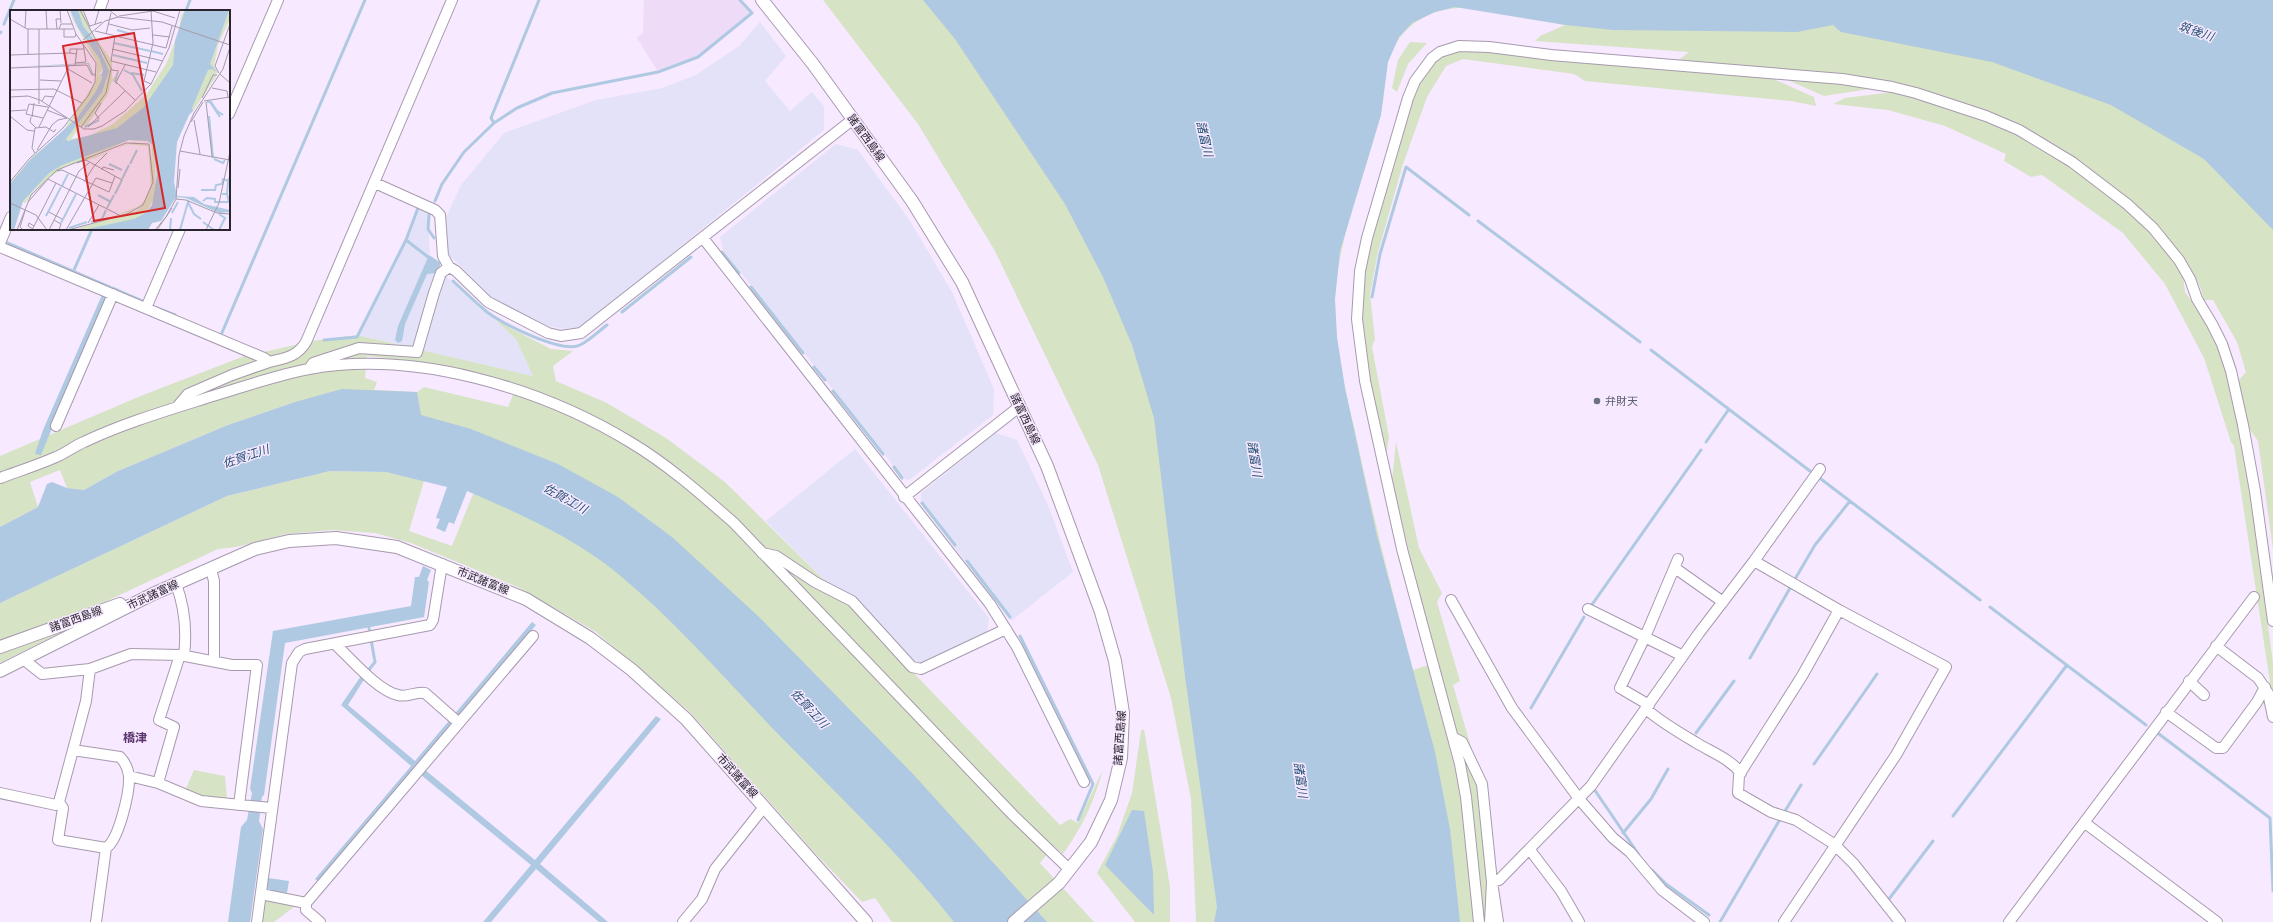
<svg xmlns="http://www.w3.org/2000/svg" width="2273" height="922" viewBox="0 0 2273 922" font-family="Signika,'Noto Sans JP',sans-serif">
	<style>
		.built { fill: #eddbf7 }
		.industrial { fill: #e4e2f8 }
		.green { fill: #d7e3c5; fill-rule: evenodd }
		.water { fill: #aec9e1 }
		.lines { fill: none; stroke-linecap: round; stroke-linejoin: round }
		.stream { stroke: #aec9e1; stroke-width: 3 }
		.minor-casing { stroke: #a79aae; stroke-width: 12 }
		.major-casing { stroke: #a79aae; stroke-width: 14 }
		.minor { stroke: #fff; stroke-width: 10 }
		.major { stroke: #fff; stroke-width: 12 }
		.worship-dot { fill: #6b7280; stroke: #f7e9ff; stroke-width: 1.5 }
		.labels { text-anchor: middle; dominant-baseline: central; stroke-width: 3; stroke-linejoin: round; paint-order: stroke }
		.street-label { font-size: 11px; fill: #2a252d; stroke: #f7e9ff }
		.worship-label { font-size: 11px; fill: #5b616d; stroke: #f7e9ff; text-anchor: start }
		.water-label { font-size: 12px; font-style: italic; fill: #255073; stroke: #f7e9ff }
		.neighbourhood-label { font-size: 12px; font-weight: bold; fill: #5b356d; stroke: #f7e9ff }
		.inset-river { fill: none; stroke: #aec9e1; stroke-width: 2 }
		.inset-road { fill: none; stroke: #a59bab; stroke-width: 1 }
		.view { fill: #d62828; fill-opacity: 0.15; stroke: #d62828; stroke-width: 2 }
		.inset-edge { fill: none; stroke: #2a252d; stroke-width: 2 }
	</style>
	<rect width="100%" height="100%" fill="#f7e9ff"/>
	<path class="built" d="M644 0H738L750 13 697 56 657 70 637 38 643 33Z"/>
	<path class="industrial" d="M760 22 786 56 765 81 790 111 812 92 824 106V130L581 327 564 329 548 326 493 298 448 254 446 217 461 185 504 133 596 100 662 88 696 75 739 46Z
		M836 144 858 150 910 221 952 292 994 389 993 415 909 480 903 478 723 250 720 237Z
		M420 198 432 202 429 231 430 262 516 339 533 376 357 335 406 238Z
		M996 433 1017 440 1048 505 1073 572 1011 621 921 504V493Z
		M855 449 989 618 987 632 920 665 913 663 829 585 766 521Z"/>
	<path class="green" d="M823 0H942L1090 234 1163 416 1222 922H1196L1191 799 1171 698 1098 465 995 251 918 124Z
		M1452 0 1826 22 1996 56 2156 118 2273 213V549L2258 441 2248 427 2239 380 2246 372 2237 342 2213 300H2204C2199 271 2166 237 2145 216 2083 155 2006 112 1921 90 1897 83 1870 83 1845 80 1789 74 1733 68 1677 61L1689 52 1535 41 1540 36 1565 25 1469 8C1432 6 1399 25 1388 62 1383 80 1385 99 1380 116 1365 178 1339 233 1335 297 1333 342 1345 388 1355 431 1372 512 1392 591 1413 670L1428 665 1462 796 1476 922H1447L1323 304 1389 45 1426 7Z
		M1410 42 1427 43 1408 64 1397 92 1392 88 1398 60Z
		M1468 48 1769 77 1814 97 1816 106 1791 101 1585 81 1574 74 1463 59 1446 66 1427 97 1403 164 1378 252 1370 294 1375 339 1372 347 1389 437 1385 464 1360 338V293L1368 241 1410 97 1423 72 1449 51Z
		M1783 78 1840 82 1876 88 1824 96Z
		M1892 92 1951 108 2001 127 2058 158 2122 204 2156 238 2183 276 2185 292 2210 327 2226 367 2246 460 2273 663V702L2234 446 2231 442 2204 358 2165 284 2123 233 2042 175 2031 177 2004 161 2006 154 1945 126 1888 110 1833 104 1845 98Z
		M495 320 551 349 573 351 553 366 556 381 607 403 666 438 725 482 829 585 1060 825 1070 819 1078 823 1103 769C1094 802 1083 826 1063 854L1054 846 1040 863 1094 922H1035L757 627 295 402 228 425 118 471 84 490 67 488 60 470 30 482 38 507 0 527V456L143 395 242 357 312 341 357 335 533 376 516 339ZM367 356 437 364 517 385 508 407 424 387 417 392 374 390 377 382 365 378Z
		M1396 442 1419 548 1442 593 1437 602 1460 681 1453 685 1478 771 1457 732 1431 645 1392 480Z
		M330 471 386 472 424 481 409 531 452 546 473 494 480 485 645 577 964 922H892L875 898 862 902 814 852 690 712 596 632 518 587 411 543 375 533 332 530 287 534 236 547 218 549 94 607 0 642V603L227 496Z
		M80 623 0 663V653Z
		M1144 729 1170 887V922H1135L1097 873 1117 836 1132 793 1141 731Z
		M1459 745 1481 789 1490 893 1487 922H1483L1470 789Z
		M194 770 225 776 227 799 184 793Z
		M264 900 298 904 274 922H261Z"/>
	<path class="water" d="M923 0H2273V230L2204 159 2111 105 1992 62 1841 32 1833 25 1797 32 1613 30 1566 25 1455 7 1435 12 1412 23 1399 37 1388 62 1381 115 1340 251 1335 299 1337 337 1345 388 1377 536 1435 752 1450 829 1460 922H1214L1217 907 1185 676 1154 418 1132 345 1103 277 1065 204 955 39Z
		M0 238 111 286 112 288 109 289 41 455 35 454 43 430 105 288 0 243Z
		M429 255 441 263 437 273 427 274 405 324 402 341 398 343 395 340 398 326Z
		M342 389 417 392 421 415 471 429 558 464 618 497 672 537 758 616 913 774 1047 922H954C902 856 841 798 783 739 728 683 677 622 617 573 573 537 518 513 467 491L454 524 449 522 445 532 436 528 440 519 436 518 447 487 386 472 330 471 227 496 0 603V527L38 507 47 484 52 482 67 488 84 490 118 471 228 425 295 402Z
		M423 566 431 570 427 580 429 582 424 617 285 643 264 795 262 797 259 821 263 829 250 922H228L241 827 247 820 252 793 250 789 273 631 411 606 415 577H419Z
		M532 622 536 625 419 765 535 860 656 716 661 719 540 864 608 922H599L536 869 491 922H483L531 865 415 770 320 883 315 879 411 766 341 705 361 676 365 678 348 705 415 761Z
		M1132 810 1144 811 1153 872 1154 915 1105 865Z
		M268 878 289 881 287 893 267 890Z"/>
	<g class="lines">
		<path class="stream" d="M186 11 190 0
			M4 24 14 0
			M0 33 1 32
			M494 123 491 118 539 0
			M435 201 442 184 464 152 494 123 517 108 552 93 658 72 698 57 752 13 740 0
			M418 208 406 240 428 257
			M429 215 428 229 434 238
			M1478 221 1640 342
			M722 252 739 273
			M74 270 92 229
			M453 281C464 291 475 302 487 312 503 324 562 354 580 345 589 341 599 331 607 325
			M751 287 803 353
			M112 288 142 301
			M1372 297 1380 254 1406 167 1469 215
			M152 306 175 315
			M622 312 691 257
			M221 335 365 0
			M324 340 357 337 406 240
			M1651 350 1810 471
			M814 367 825 380
			M833 391 883 454
			M1706 442 1729 409
			M894 467 902 478
			M1817 476 1980 600
			M922 503 955 545
			M967 561 1010 617
			M1795 579 1815 545 1850 501
			M1591 606 1701 450
			M1990 607 2146 725
			M1020 636 1093 784 1078 820
			M1750 658 1790 588
			M367 672 375 662 369 628
			M1531 708 1584 617
			M1696 733 1734 681
			M2159 734 2270 818 2273 891
			M1814 764 1877 674
			M1594 789 1639 855
			M1785 811 1801 785
			M1953 816 2067 665
			M1623 833 1651 799 1668 769
			M1652 870 1666 884 1709 915
			M1889 899 1933 841
			M1720 922 1779 821"/>
		<g class="minor-casing">
			<path id="minor" d="M99 11 103 0
				M229 114 278 0
				M375 183 435 210 440 215 443 256 449 267 456 271 488 302 548 333 561 336 581 333 852 120
				M703 238 990 604 1017 647 1084 782
				M0 243 11 217
				M0 247 264 358 269 362C285 358 297 357 306 342L452 0
				M146 308 180 229
				M309 369 313 363 359 348 417 352 434 293 441 273 449 267
				M177 407 188 394 232 375 269 362
				M56 426 113 294
				M0 478C19 471 38 465 56 457 66 453 74 446 84 442 126 422 172 409 216 395 246 386 277 375 309 369 414 350 539 387 630 442 667 464 701 494 734 523L1013 815 1070 870
				M904 497 1019 407
				M762 553 776 556 815 582 852 601 912 667 921 669 1006 629
				M1754 561 1839 610 1946 667 1896 755 1784 922
				M1675 568 1723 602
				M211 569 214 581V661
				M176 584C185 608 187 631 184 656
				M1451 600 1512 708 1580 800 1613 838 1630 852 1662 890 1704 922
				M1588 609 1683 656
				M1839 610 1802 676 1739 775 1738 793 1771 812 1796 820 1834 844 1854 864 1900 922
				M335 644C350 658 378 691 398 695 407 698 416 691 425 693L459 723
				M2216 646 2258 678 2268 693 2273 717
				M23 659 42 674 90 669 86 701 73 750 120 757C125 762 128 769 129 776 130 791 119 840 106 848L58 840 63 808 59 802 73 750
				M90 669 131 654 180 655 232 665H257L239 805
				M2189 681 2204 695
				M1649 705 1620 688 1645 637 1678 559
				M1646 709C1661 722 1678 732 1695 742 1711 752 1729 758 1741 773
				M2166 712 2216 748H2223L2257 702 2265 687
				M1454 738 1462 742 1482 784 1492 882 1490 922
				M129 776 158 783 201 801 271 808
				M158 783 174 727 159 720 180 655
				M0 793 56 805 59 802
				M2085 823 2217 922
				M1530 850 1561 891 1579 922
				M261 894 306 903
				M96 922 106 848
				M257 922 292 663 299 652 305 649 430 625 433 620 442 564
				M320 922 306 910V903L533 636
				M683 922 702 899 715 869 764 807
				M1479 922 1466 797 1460 764 1402 549 1365 381 1357 319 1360 271 1367 238 1408 98 1415 81 1432 58 1440 52 1459 46 1489 47 1551 55 1842 79 1892 87 1916 93 1986 116 2019 130 2072 162 2127 204 2153 228 2179 260 2190 279 2197 299 2212 324 2222 344 2231 371 2243 425 2255 491 2273 621
				M1498 922 1492 882 1499 880 1591 786 1699 633 1754 561 1820 469
				M2009 922 2254 597"/>
		</g>
		<g class="major-casing">
			<path id="major" d="M762 0 813 64 912 201 962 282 1047 466 1101 612 1115 661 1123 713 1121 758 1111 800 1091 842 1059 883 1014 922
				M0 647 120 604
				M0 671 153 594 255 549 289 541 336 538 397 547 526 599 590 638 632 670 686 719 866 922"/>
		</g>
		<use href="#minor" class="minor"/>
		<use href="#major" class="major"/>
	</g>
	<circle class="worship-dot" cx="1597" cy="401" r="4"/>
	<g class="labels">
		<g class="street-label">
			<text transform="translate(866 138) rotate(54)">諸富西島線</text>
			<text transform="translate(1025 419) rotate(65)">諸富西島線</text>
			<text transform="translate(483 581) rotate(22)">市武諸富線</text>
			<text transform="translate(153 595) rotate(-25)">市武諸富線</text>
			<text transform="translate(76 619) rotate(-20)">諸富西島線</text>
			<text transform="translate(1120 738) rotate(-86)">諸富西島線</text>
			<text transform="translate(737 776) rotate(48)">市武諸富線</text>
		</g>
		<g class="worship-label">
			<text x="1605" y="401">弁財天</text>
		</g>
		<g class="water-label">
			<text transform="translate(2196 32) rotate(19)">筑後川</text>
			<text transform="translate(1204 139) rotate(77)">諸富川</text>
			<text transform="translate(246 457) rotate(-19)">佐賀江川</text>
			<text transform="translate(1254 459) rotate(81)">諸富川</text>
			<text transform="translate(565 499) rotate(29)">佐賀江川</text>
			<text transform="translate(809 709) rotate(47)">佐賀江川</text>
			<text transform="translate(1300 780) rotate(82)">諸富川</text>
		</g>
		<g class="neighbourhood-label">
			<text x="135" y="738">橋津</text>
		</g>
	</g>
	<g transform="translate(10 10)">
		<rect width="220" height="220" fill="#f7e9ff"/>
		<path d="M60 0 68 18 89 47 93 59 88 65 93 67 88 81 56 122 0 177V173L23 146 50 126 86 71 87 53 63 10ZM72 0 82 23 102 51V69L106 66 105 72 102 71 97 86 75 118 71 115 61 129 79 126 103 114 136 85 156 54 169 21 171 6 175 0 163 55 141 92 108 118 72 129 55 131 95 73 94 47 87 32 72 15 67 2ZM215 0H220V9L208 35 204 56 208 63 204 64 207 65 183 101 180 99ZM118 129 137 131 144 136 146 184 136 203 124 210 76 220 68 218 126 201 135 193 119 202 99 208 129 196 135 190 141 175 138 136 116 134 85 148 56 156 39 168 43 164 25 180 14 198 27 176 15 193 13 192 3 220 13 190 32 167 50 155ZM119 130 141 132 143 154 139 135 124 132 78 149Z" fill="#d7e3c5" fill-rule="evenodd"/>
		<path d="M60 0H68L73 16 87 33 99 61 92 82 56 129 58 131 107 118 134 97 163 55 165 31 175 0H219L200 54 208 63 202 59 198 60 182 98 183 101 179 105 167 132 164 172 167 186 184 187 194 194 220 200V202L209 203 176 188 166 187 151 211 142 213 138 220H73L124 209 137 202 142 195 147 165 143 135 138 131 119 130 52 155 39 163 13 191 4 220H0L1 173 19 151 67 108 85 83 92 69V66L89 65 92 64 93 59 89 48 68 18ZM79 53 83 63 86 64H82L78 54 0 57Z" fill="#aec9e1"/>
		<path class="inset-river" d="M107 20 121 24M104 33 140 41M141 41 153 44M103 45 137 53M114 60 123 65 132 81M121 63 134 65M107 74 105 71 108 62M197 92H201L207 101 213 105M200 92 210 107M199 106 203 148M75 117 89 110M204 149 213 153 215 150M99 154 112 160M120 154 127 140M112 169 119 155M52 176 58 164M191 180H205L206 175 212 174 213 169 218 171 220 167M105 184 112 170M217 184 218 172M88 185 101 192M193 191 197 188 205 189V192H219L217 184H212M97 198 104 185M162 203 168 192M209 204 215 208 209 220M36 206 51 177M81 212 92 209 96 200M193 212 204 220M51 213 66 184M59 218 77 212M160 220 161 208M170 220 178 192 184 204 191 209"/>
		<path class="inset-road" d="M36 0 37 19M50 0 51 13M70 0 102 60 109 61M73 0 80 17M99 0 108 7 152 12 220 35M141 0 143 33 134 71 141 74M109 6 143 1 165 8M0 9 17 19H63M85 14 89 0M99 14 122 20 140 18M80 16 92 12M15 18 16 0M29 19V94M47 19 46 9H51M49 19 51 14H62M54 19V27H65L66 24M85 21 156 38 162 16M96 24 101 3M143 25 160 27M105 26 101 51 146 62M73 30 95 11 108 7M102 39 153 51M18 44V19M66 44 60 43V39H67M0 45 60 43M65 53 76 52 74 39M65 55 67 39H74L73 34M115 55 106 72 125 90M0 58 77 55 82 65H86M58 59 82 73M209 63 205 56 220 14M210 64 220 73M30 70 51 71M202 78 217 81 218 87M0 80 44 79 72 93M0 87 18 86 30 90 74 119H84L92 116 115 101 141 74 159 38 170 0M192 88 203 65H207M32 91 35 86 44 87M194 91 220 87M196 92 202 146M0 101 16 100M0 106 17 120 24 121M21 107 20 112 26 118M22 107 24 93M33 108 16 104 19 94 38 97M89 109 85 103 91 93M184 110 190 144M181 112 193 92M29 117 59 56M71 117 96 83 101 59M78 117 115 81M27 140 42 115 48 110 57 108 37 100M170 141 220 150M25 143 22 138 25 118 36 117 44 122 46 119M67 153 76 150 112 170M92 160 93 157 104 160M47 161 52 160 99 182 105 166M38 169 109 205M0 172 19 149 53 118 78 86 85 72 86 53 66 24 57 0M74 172 84 156 97 143M168 178 170 159M166 189 176 190 207 203 220 204M18 192 38 169M0 193 26 205 37 220M39 202 52 209M44 210 51 214 49 220M78 213 89 195M23 219 18 216 19 213 24 216M7 220 21 185 47 160 116 133 139 134 143 172 133 195 117 204 58 220M13 220 10 217 15 201M22 220 46 173M39 220 69 161 79 153M56 220 86 168 102 173M145 220 156 207 166 189 169 145 174 126 184 103 213 59 220 37M147 220 162 198M196 220 209 193 220 142"/>
		<path class="view" d="M124 23 155 198 84 211 53 36Z"/>
		<rect width="220" height="220" class="inset-edge"/>
	</g>
</svg>
